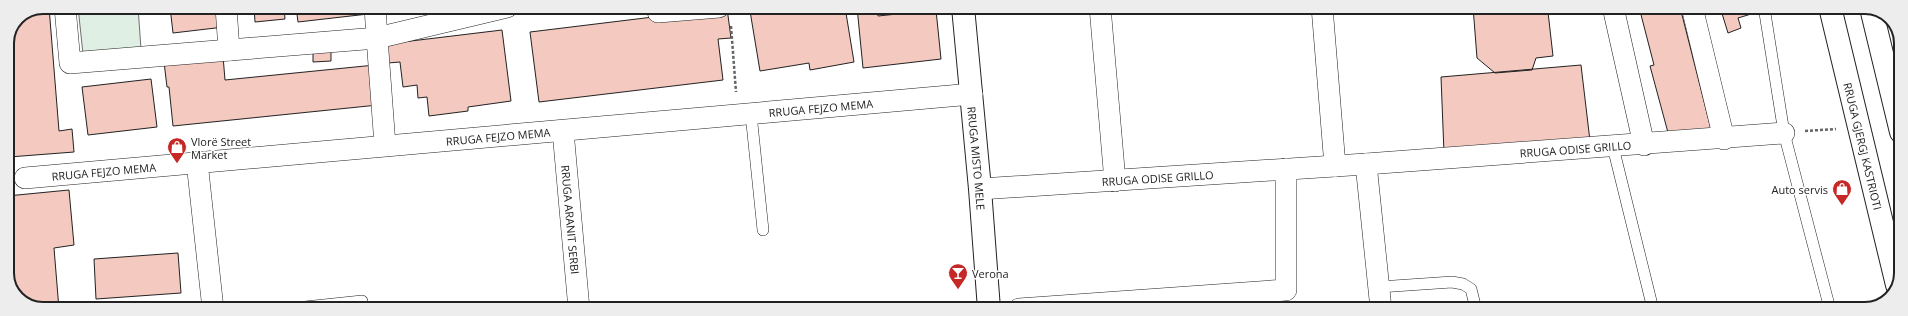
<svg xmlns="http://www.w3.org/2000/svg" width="1908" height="316" viewBox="0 0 1908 316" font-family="'Open Sans',sans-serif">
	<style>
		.green { fill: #e0efe3; stroke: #6f6f6f }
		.building { fill: #f3c9c0; stroke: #222 }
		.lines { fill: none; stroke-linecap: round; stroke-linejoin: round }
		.lane-casing { stroke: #222; stroke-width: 12 }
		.street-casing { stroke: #222; stroke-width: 22 }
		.secondary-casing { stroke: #222; stroke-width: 24 }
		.primary-casing { stroke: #222; stroke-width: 24 }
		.path { stroke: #646464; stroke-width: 2.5; stroke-dasharray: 3 2; stroke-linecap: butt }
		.lane { stroke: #fff; stroke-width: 11 }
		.street { stroke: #fff; stroke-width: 21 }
		.secondary { stroke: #fff; stroke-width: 22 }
		.primary { stroke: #fff; stroke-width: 22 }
		.labels { text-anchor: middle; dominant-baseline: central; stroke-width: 3; stroke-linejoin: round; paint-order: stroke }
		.street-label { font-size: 11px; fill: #222; stroke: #fff }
		.poi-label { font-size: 11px; fill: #222; stroke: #fff; text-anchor: start }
		.rim { fill: none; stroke: #222; stroke-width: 2 }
	</style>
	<rect width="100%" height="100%" fill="#fff"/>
	<path class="green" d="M78 7H138L141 49 83 54Z"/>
	<path class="building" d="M43 7H49L59 131 72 129 74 152 9 157 7 134V43L18 17Z
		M170 7H221L224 27 173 33Z
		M254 7H284L285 19 255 22Z
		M296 7H367L368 14 298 22Z
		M771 7H845L854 62 810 70 809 63 760 71 750 11Z
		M857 7H877L878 16 936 10 941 59 863 68Z
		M1473 7H1564L1548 12 1553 56 1536 58 1532 70 1495 73 1477 58Z
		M1639 7H1680L1711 129 1670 140 1650 66 1654 65Z
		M1720 7H1760L1761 11 1738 18 1741 28 1728 33Z
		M727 8 731 38 718 39 723 80 539 102 530 32Z
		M502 30 511 101 468 107V111L429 116 427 97 418 98 417 85 403 87 400 62 388 63 386 44Z
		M313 46H331V61L313 62Z
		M223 56 225 80 375 65 378 105 173 126 169 87H167L164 62Z
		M1581 65 1590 141 1444 153 1441 77Z
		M151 79 157 127 88 135 82 87Z
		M69 190 74 245 54 248 59 309H38L17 298 16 295 7 196Z
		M178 253 181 293 96 299 94 259Z"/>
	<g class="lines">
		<g class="lane-casing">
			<path id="lane" d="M1764 7 1784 133 1830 309
				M751 114 763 230
				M1613 147 1653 309
				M1379 287 1452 282 1463 284 1471 289 1476 309
				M286 309 362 301"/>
		</g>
		<g class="street-casing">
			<g id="street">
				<path d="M65 7 70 63 377 38 375 7"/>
				<path d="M226 7 229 50"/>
				<path d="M657 7 658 12 719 7"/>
				<path d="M1100 7 1115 181"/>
				<path d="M1322 7 1335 166 1366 164 1381 309"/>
				<path d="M1613 7 1644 145"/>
				<path d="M1692 7 1724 139"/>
				<path id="s1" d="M563 131 579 309"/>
				<path d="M385 145 377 38 507 7"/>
				<path d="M197 162 213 309"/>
				<path id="s2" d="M1366 164 1784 133"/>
				<path id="s3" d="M25 178 972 94"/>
				<path id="s4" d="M980 189 1335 166"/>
				<path d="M1019 309 1286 290V169"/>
			</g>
		</g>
		<g class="secondary-casing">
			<g id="secondary">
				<path id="s5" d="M963 7 980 189 989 309"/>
			</g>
		</g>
		<g class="primary-casing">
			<g id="primary">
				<path id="s6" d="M1830 7 1897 285"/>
				<path d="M1871 8 1901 132"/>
			</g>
		</g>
		<path class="path" d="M731 26 736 92
			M1805 131 1836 129"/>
		<use href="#lane" class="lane"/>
		<use href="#street" class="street"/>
		<use href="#secondary" class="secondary"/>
		<use href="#primary" class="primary"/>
	</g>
	<defs>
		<g id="shop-pin" transform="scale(1)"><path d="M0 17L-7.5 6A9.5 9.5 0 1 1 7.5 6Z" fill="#c62828" stroke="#fff"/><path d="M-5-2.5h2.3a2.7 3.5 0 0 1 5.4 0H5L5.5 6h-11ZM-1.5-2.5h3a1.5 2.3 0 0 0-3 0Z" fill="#fff"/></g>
		<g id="bar-pin" transform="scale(1)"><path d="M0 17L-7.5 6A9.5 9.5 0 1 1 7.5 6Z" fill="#c62828" stroke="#fff"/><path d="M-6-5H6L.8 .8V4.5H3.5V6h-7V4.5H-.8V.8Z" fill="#fff"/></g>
	</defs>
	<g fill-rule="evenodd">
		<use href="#shop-pin" x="177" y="147"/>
		<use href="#shop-pin" x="1842" y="189"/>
		<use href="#bar-pin" x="958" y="273"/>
	</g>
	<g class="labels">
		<g class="street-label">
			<text stroke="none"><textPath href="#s3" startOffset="799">RRUGA FEJZO MEMA</textPath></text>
			<text stroke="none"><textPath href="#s3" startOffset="475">RRUGA FEJZO MEMA</textPath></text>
			<text stroke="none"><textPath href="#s6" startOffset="143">RRUGA GJERGJ KASTRIOTI</textPath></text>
			<text stroke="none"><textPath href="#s2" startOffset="210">RRUGA ODISE GRILLO</textPath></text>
			<text stroke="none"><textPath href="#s5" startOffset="152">RRUGA MISTO MELE</textPath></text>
			<text stroke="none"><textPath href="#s3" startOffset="79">RRUGA FEJZO MEMA</textPath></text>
			<text stroke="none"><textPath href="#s4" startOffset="178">RRUGA ODISE GRILLO</textPath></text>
			<text stroke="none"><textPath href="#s1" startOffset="89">RRUGA ARANIT SERBI</textPath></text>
		</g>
		<g class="poi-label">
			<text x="191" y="141">Vlorë Street<tspan x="191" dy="13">Market</tspan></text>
			<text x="1828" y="189" text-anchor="end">Auto servis</text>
			<text x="972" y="273">Verona</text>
		</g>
	</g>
	<path d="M0 0H1908V316H0ZM43 14H1865A29 29 0 0 1 1894 43V273A29 29 0 0 1 1865 302H43A29 29 0 0 1 14 273V43A29 29 0 0 1 43 14Z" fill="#ededed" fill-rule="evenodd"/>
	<path class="rim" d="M43 14H1865A29 29 0 0 1 1894 43V273A29 29 0 0 1 1865 302H43A29 29 0 0 1 14 273V43A29 29 0 0 1 43 14Z"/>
</svg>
